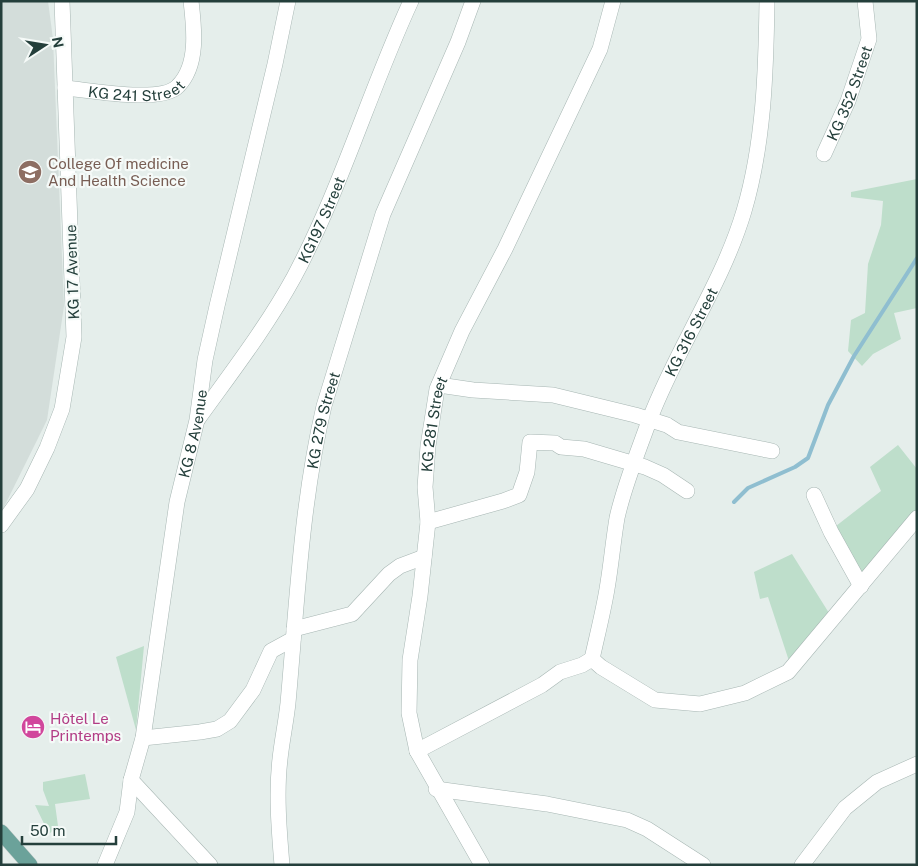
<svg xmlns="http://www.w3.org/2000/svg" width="918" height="866" viewBox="0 0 918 866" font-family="'Public Sans',sans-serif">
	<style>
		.built { fill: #d3ddda }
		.green { fill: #bedecb }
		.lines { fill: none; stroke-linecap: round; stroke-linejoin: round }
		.stream { stroke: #8fbed0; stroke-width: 4 }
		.minor-casing { stroke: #a7b6b3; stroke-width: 16 }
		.major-casing { stroke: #c2c9c8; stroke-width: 16 }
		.minor { stroke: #fff; stroke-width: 15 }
		.major { stroke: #6ba29a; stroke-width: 15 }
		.labels { text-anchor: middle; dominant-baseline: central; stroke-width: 4.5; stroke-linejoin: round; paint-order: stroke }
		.street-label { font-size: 15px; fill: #243f3b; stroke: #f5faf8 }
		.education-label { font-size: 15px; fill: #785e54; stroke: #f5faf8; text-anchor: start }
		.hotel-label { font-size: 15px; fill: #b23c85; stroke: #f5faf8; text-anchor: start }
	</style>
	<rect width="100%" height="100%" fill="#e5eeeb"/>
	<path class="built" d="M1 1H48L53 39 64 306 47 420 1 513Z"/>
	<path class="green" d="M917 179V308L894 313 901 339 873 354 862 366 848 351 851 320 865 313 868 264 881 225 883 201 851 197V192Z
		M898 445 917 469V509L861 578 836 526 881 491 870 467Z
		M792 554 829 613 789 661 768 597 760 599 754 572Z
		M144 646 136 730 116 657Z
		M85 774 90 799 55 804 58 826 49 834 35 805 49 806 43 790V782Z"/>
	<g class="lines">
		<path class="stream" d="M734 502 748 488 795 467 808 458 828 405 854 356 917 258"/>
		<g class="minor-casing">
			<g id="minor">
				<path id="s1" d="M65 88C89 90 162 104 178 86 199 65 194 27 191 1"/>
				<path id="s2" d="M824 154 848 101 869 39 865 1"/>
				<path d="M439 385 473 390 553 395 635 415 667 425 678 432 772 451"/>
				<path id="s3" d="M198 419C231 373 266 328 294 277 341 189 369 92 411 1"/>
				<path d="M814 495 831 532 861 586"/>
				<path d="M428 522 503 501 519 495 527 472 530 442 555 443 561 447 584 449 645 467 663 475 687 491"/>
				<path d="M1 525 27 489 47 448 62 409 74 337 62 1"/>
				<path d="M294 629 352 614 389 574 400 566 424 557"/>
				<path id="s4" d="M592 659C597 636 603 613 607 589 611 566 613 542 617 518 624 486 638 452 649 421 676 349 722 285 744 211 764 143 766 71 767 1"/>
				<path d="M143 738 200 732 217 729 230 721 253 690 271 651 293 639"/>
				<path d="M417 751 542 685 560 672 582 665 592 659 601 667 655 700 700 704 745 693 788 672 917 518"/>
				<path d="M131 780 210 865"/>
				<path d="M436 789 547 804 627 820 647 829 703 865"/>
				<path id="s5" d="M105 865 127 812 131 780 143 738 177 502 197 420 205 360 217 306 275 64 288 1"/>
				<path id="s6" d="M282 865C279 830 276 793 280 759 282 740 286 722 288 703 297 604 301 504 324 406L383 214 458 42 473 1"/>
				<path id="s7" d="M482 865 417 751 409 713 410 660 420 596 428 522 425 487 428 446 437 389 462 331 505 249 600 49 613 1"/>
				<path d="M802 865 845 808 877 782 917 764"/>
			</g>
		</g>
		<g class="major-casing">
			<path id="major" d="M1 832 30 865"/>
		</g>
		<use href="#minor" class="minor"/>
		<use href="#major" class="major"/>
	</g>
	<defs>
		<g id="university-disc" transform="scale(1.25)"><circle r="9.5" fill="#8d6e63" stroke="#f5faf8"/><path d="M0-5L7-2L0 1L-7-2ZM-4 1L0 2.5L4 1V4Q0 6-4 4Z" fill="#fff"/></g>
		<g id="hotel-disc" transform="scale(1.25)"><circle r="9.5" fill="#d1479c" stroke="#f5faf8"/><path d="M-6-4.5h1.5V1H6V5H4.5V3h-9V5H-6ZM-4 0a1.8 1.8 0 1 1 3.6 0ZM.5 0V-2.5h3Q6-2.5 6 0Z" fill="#fff"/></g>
	</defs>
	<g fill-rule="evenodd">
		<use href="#university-disc" x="30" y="172"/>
		<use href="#hotel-disc" x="33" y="727"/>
	</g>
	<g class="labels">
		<g class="street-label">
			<text stroke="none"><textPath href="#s1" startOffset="72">KG 241 Street</textPath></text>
			<text stroke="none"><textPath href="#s2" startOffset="66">KG 352 Street</textPath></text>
			<text stroke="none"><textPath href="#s3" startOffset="235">KG197 Street</textPath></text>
			<text transform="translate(72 272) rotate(-92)">KG 17 Avenue</text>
			<text stroke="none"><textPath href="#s4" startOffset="344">KG 316 Street</textPath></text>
			<text stroke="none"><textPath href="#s6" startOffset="448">KG 279 Street</textPath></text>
			<text stroke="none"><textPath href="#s7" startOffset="461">KG 281 Street</textPath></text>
			<text stroke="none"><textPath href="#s5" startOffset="442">KG 8 Avenue</textPath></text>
		</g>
		<g class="education-label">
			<text x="48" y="163">College Of medicine<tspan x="48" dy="17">And Health Science</tspan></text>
		</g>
		<g class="hotel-label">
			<text x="50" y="718">Hôtel Le<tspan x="50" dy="17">Printemps</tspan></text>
		</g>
	</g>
	<rect width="918" height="866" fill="none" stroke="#243f3b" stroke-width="5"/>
	<g transform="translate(45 45) rotate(78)" stroke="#f5faf8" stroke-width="4" paint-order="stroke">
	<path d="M0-4L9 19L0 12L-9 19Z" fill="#243f3b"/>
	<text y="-8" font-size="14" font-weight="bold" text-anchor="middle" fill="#243f3b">N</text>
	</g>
	<path d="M22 836v8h94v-8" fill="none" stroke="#243f3b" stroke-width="2.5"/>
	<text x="30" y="836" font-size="15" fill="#243f3b" stroke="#f5faf8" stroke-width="4" paint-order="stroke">50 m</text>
</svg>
